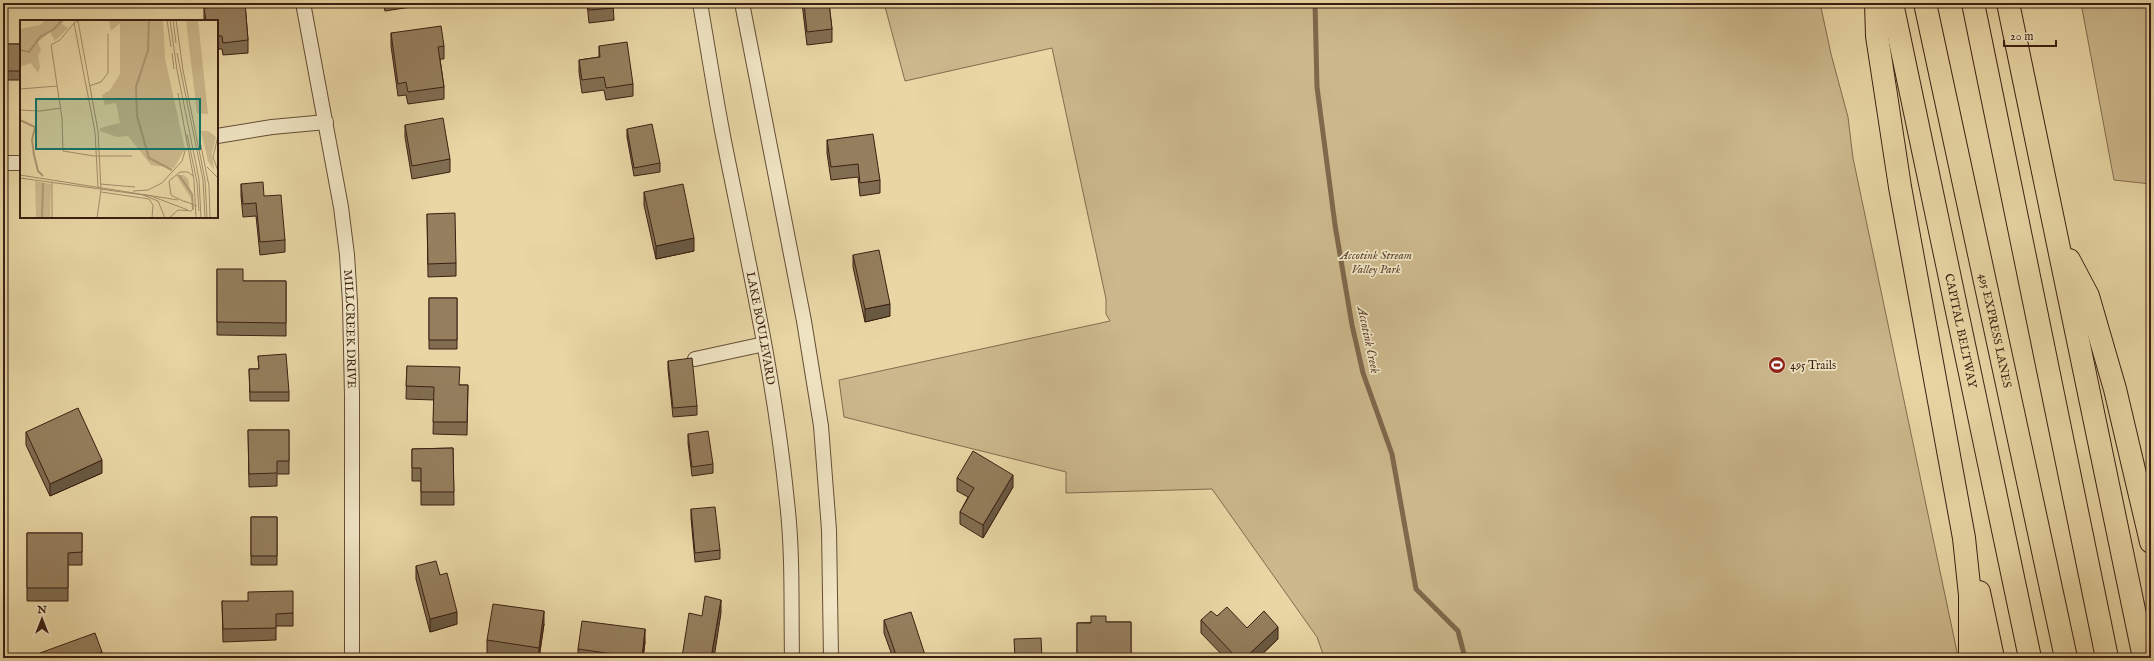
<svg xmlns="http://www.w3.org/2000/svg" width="2154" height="661" viewBox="0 0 2154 661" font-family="'IM FELL English',serif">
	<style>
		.green { fill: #cbb88c; stroke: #836c4f }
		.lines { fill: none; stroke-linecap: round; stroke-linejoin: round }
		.stream { stroke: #7f684c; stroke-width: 5 }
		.street-casing { stroke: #664d37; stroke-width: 16 }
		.highway-casing { stroke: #3b1f12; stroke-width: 24 }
		.street { stroke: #f0e5c4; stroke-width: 14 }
		.highway { stroke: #e8d7a5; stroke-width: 22 }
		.wall { fill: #806d51; stroke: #3b1f12 }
		.shaded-wall { fill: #685942; stroke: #3b1f12 }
		.building { fill: #957f5e; stroke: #3b1f12 }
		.labels { text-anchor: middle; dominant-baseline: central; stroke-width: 3.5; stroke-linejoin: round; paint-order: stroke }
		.park-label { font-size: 12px; font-style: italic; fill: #5f4530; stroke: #f0e5c4 }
		.street-label { font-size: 12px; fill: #3b1f12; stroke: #f0e5c4 }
		.poi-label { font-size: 12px; fill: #3b1f12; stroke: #f0e5c4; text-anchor: start }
		.water-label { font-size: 13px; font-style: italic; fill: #634934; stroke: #f0e5c4 }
		.inset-river { fill: none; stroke: #ad9873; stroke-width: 2 }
		.inset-road { fill: none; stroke: #a38d6a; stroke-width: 1 }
		.view { fill: #0f766e; fill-opacity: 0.15; stroke: #0f766e; stroke-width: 2 }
		.inset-edge { fill: none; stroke: #3b1f12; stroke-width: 2 }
	</style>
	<rect width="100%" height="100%" fill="#e8d7a5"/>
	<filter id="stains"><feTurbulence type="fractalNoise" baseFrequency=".005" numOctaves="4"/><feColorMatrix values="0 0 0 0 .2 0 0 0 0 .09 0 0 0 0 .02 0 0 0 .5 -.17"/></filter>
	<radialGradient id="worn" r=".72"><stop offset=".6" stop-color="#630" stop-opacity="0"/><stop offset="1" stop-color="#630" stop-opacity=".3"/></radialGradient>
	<path class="green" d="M884 3H1820L1831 54 1848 117 1853 158 1957 652 1955 658H1333L1331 655 1323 654 1317 637 1212 489 1066 493V472L844 417 839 380 1110 321 1106 314V299L1052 48 905 81Z
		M2081 3H2151V184L2114 180Z"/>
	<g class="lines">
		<path class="stream" d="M1315 3 1317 87 1335 225 1352 325 1363 373 1392 454 1416 589 1458 631 1465 658"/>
		<g class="street-casing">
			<g id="street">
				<path id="s1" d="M303 3 341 207 347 255 350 303 352 396V658"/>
				<path id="s2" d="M700 3C708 49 715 95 724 141 748 261 775 380 787 502 793 553 791 606 792 658"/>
				<path d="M742 3 804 321 821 426 829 530 831 658"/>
				<path d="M217 136 272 127 326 122"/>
				<path d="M3 163H21"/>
				<path d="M695 359 764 344"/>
			</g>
		</g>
		<g class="highway-casing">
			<g id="highway">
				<path d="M1876 3 1877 36 1900 187 1964 538 1970 595V658"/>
				<path id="s3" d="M1892 3 2030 658"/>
				<path id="s4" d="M1925 3 2066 658"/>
				<path d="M1973 3 2107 658"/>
				<path d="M2008 3 2144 658"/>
				<path d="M2069 260 2088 296 2115 389 2151 542"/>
				<path d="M1979 592 1993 658"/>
			</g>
		</g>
		<use href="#street" class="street"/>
		<use href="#highway" class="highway"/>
	</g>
	<path class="wall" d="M217 3H245L248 40V53L223 55 222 49H217V21H204V8L217 7Z
		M383 3H411V7L385 11Z
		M566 3H580L566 5Z
		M587 3H613L614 20 589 23Z
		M802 3H829L832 29V42L807 45Z
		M391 33 444 46V59H440L444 87V99L408 104 406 95 398 96 391 46Z
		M3 44H21V80H3Z
		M599 46 633 84V96L606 100 604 90 582 93 579 72V60L599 57Z
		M405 125 450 159V172L412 179 405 137Z
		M627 129 660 163V172L634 176 627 137Z
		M827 140 880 180V193L860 196 858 177 831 180 827 153Z
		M241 184 264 196 285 240V252L260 255 256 216 243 217 241 196Z
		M644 192 694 251 656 259 644 205Z
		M427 214 456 263V276L428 277Z
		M853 255 890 316 865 322 853 267Z
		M217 269 243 281H286V336L217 335Z
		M429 298H457V349H429Z
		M258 356 289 392V401H250L249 369H259Z
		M668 361 697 406V415L673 417 668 369Z
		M407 366 459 385H468L467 435 433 434 434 400 406 399Z
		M248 430H289V474H277V486L249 487Z
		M26 432 102 473 50 496 26 445Z
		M688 434 713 464V473L692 476 688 443Z
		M453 448 454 505H421V481H412V449Z
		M957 478 1013 487 983 538 960 524V512L968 497 957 491Z
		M691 509 720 550V559L695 562 691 518Z
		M251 517H277V565H251Z
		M27 533H82V565H68V601H27Z
		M416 566 440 575 457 624 430 632 416 579Z
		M222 601 293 613V626H276V640L223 642Z
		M1217 616 1247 628 1278 639 1258 658H1225L1201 633V620Z
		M884 620 926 658H893L884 633Z
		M1106 622H1131V658H1077V623Z
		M544 624 539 658H521L487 653V640Z
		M645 642 643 658H578V649Z"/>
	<path class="shaded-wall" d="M694 238V251L656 259V246Z
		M890 304V316L865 322V309Z
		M102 460V473L50 496V484Z
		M1013 475V487L983 538V525Z
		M721 600V613L714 658H711Z
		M544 611V624L539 658V648Z
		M457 612V624L430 632V619Z
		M1278 627V639L1258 658H1245Z
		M645 629V642L643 658H642Z
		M102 652V658H89V657Z"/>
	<path class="building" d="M218 3H245L248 40 223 43 222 36H217V21H206L204 8 218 7Z
		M588 3H613L614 8 589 10Z
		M804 3H829L832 29 807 32Z
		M441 26 444 46 438 47 444 87 408 92 406 82 398 84 391 33Z
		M627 42 633 84 606 88 604 77 582 80 579 60 600 57 599 46Z
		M3 44H21V71H3Z
		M443 118 450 159 412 166 405 125Z
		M652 124 660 163 634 168 627 129Z
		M873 134 880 180 860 183 858 164 831 167 827 140Z
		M263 182 264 196 281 195 285 240 260 242 256 203 243 204 241 184Z
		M683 184 694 238 656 246 644 192Z
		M455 213 456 263 428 264 427 214Z
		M879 250 890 304 865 309 853 255Z
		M217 269H243V281H286V323L217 322Z
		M429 298H457V340H429Z
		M286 354 289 392H250L249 369H259L258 356Z
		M692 358 697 406 673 408 668 361Z
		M407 366 460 367 459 385H468L467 422H433L434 387 406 386Z
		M78 408 102 460 50 484 26 432Z
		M248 430H289V461H277V473L249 474Z
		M708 431 713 464 692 467 688 434Z
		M453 448 454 492H421V468H412V449Z
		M973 451 1013 475 983 525 960 512 974 488 957 478Z
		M715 507 720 550 695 553 691 509Z
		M251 517H277V556H251Z
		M27 533H82V552L68 553V588H27Z
		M436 561 440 575 447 573 457 612 430 619 416 566Z
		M293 591V613L276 614V628L223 629 222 601H248V592Z
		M705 596 721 600 711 658H688L682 657 689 613 702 616Z
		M493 604 544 611 539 648 487 640Z
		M1227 607 1247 628 1264 611 1278 627 1245 658H1237L1201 620 1211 611 1217 616Z
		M911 612 926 658H897L884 620Z
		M1091 616H1106V622H1131V654H1077V623H1091Z
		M582 621 645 629 642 658 578 649Z
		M95 633 102 652 89 657V658H42L40 653Z
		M1041 638 1042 658H1015L1014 639Z"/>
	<defs>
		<g id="stadium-disc" transform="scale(0.9)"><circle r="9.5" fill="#8f2418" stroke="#f0e5c4"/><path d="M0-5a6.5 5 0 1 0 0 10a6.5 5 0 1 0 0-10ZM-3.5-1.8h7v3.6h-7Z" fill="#fff"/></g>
	</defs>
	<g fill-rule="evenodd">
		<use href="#stadium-disc" x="1777" y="365"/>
	</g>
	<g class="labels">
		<g class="park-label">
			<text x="1376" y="255">Accotink Stream<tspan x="1376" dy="14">Valley Park</tspan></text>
		</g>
		<g class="street-label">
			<text stroke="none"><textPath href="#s1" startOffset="330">MILLCREEK DRIVE</textPath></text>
			<text stroke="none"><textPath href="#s2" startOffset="331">LAKE BOULEVARD</textPath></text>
			<text stroke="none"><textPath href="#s3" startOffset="335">CAPITAL BELTWAY</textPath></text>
			<text stroke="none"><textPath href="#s4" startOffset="335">495 EXPRESS LANES</textPath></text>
		</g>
		<g class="poi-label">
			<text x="1790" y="365">495 Trails</text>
		</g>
		<g class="water-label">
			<text transform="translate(1368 340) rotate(78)">Accotink Creek</text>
		</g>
	</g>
	<g transform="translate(20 20)">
		<rect width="198" height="198" fill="#e8d7a5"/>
		<path d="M25 0H44L42 4 48 8 35 21 30 12 18 22 21 31 18 35 20 47 18 53 11 43 0 47V9L20 5ZM84 0H143L145 38 165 129 154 148 131 145 108 116 97 117 80 111V108L100 103 96 83 85 85 82 75 90 70 100 54V3L91 11 89 1ZM166 0H178L188 94 177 93ZM181 111H188L196 117 192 133 194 150 188 141ZM156 155H164L168 159 172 180ZM15 161 31 164 30 198H16Z" fill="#cbb88c"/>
		<path class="inset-river" d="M129 0 128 30 116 67 117 96 129 138 152 150M0 30 9 32 20 17 34 9 42 0M0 100 15 107 12 120 14 135 18 151 23 156M159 155 172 174 173 190M22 198 23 163"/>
		<path class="inset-road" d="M147 0 151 27M150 0 157 50 179 159 181 198M153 0 156 23M156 0 163 50 185 160 187 198M54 3 40 20 31 25 42 98 43 131 74 136H112M54 3 58 1 78 111 81 170 77 198M54 3 75 112 78 167M152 33 154 49M157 33 183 160 185 198M69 66 81 62 88 53V14M0 69 37 66M158 73 174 160 176 198M0 90 20 91 41 88M167 114 177 162 179 191M198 116 193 137 198 151M180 121 189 166 190 198M187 147 198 158M0 155 158 180M0 158 131 176 168 190M32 162V198M80 164 115 167M113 171 128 170 142 163 162 141 166 128M81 172 129 179 133 185 132 198M123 175 138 181 145 198M164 181 177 186M165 182 151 175 149 161 160 152H168L173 156M149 198 158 190 172 191"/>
		<path class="view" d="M16 79H180V129H16Z"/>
		<rect width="198" height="198" class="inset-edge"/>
	</g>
	<rect width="2154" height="661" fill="none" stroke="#e8d7a5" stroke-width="16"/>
	<rect x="4" y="4" width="2146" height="653" fill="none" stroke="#3b1f12" stroke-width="2"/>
	<rect x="8" y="8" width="2138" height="645" fill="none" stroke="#3b1f12"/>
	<g transform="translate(42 619)" stroke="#f0e5c4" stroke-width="3" paint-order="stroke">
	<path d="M0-3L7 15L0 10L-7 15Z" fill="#3b1f12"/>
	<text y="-6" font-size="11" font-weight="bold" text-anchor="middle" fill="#3b1f12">N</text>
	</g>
	<path d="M2004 40v6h52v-6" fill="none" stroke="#3b1f12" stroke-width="2"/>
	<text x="2010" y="40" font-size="12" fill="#3b1f12" stroke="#f0e5c4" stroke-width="3" paint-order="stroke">20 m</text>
	<rect width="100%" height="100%" filter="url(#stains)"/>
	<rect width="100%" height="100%" fill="url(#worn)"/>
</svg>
